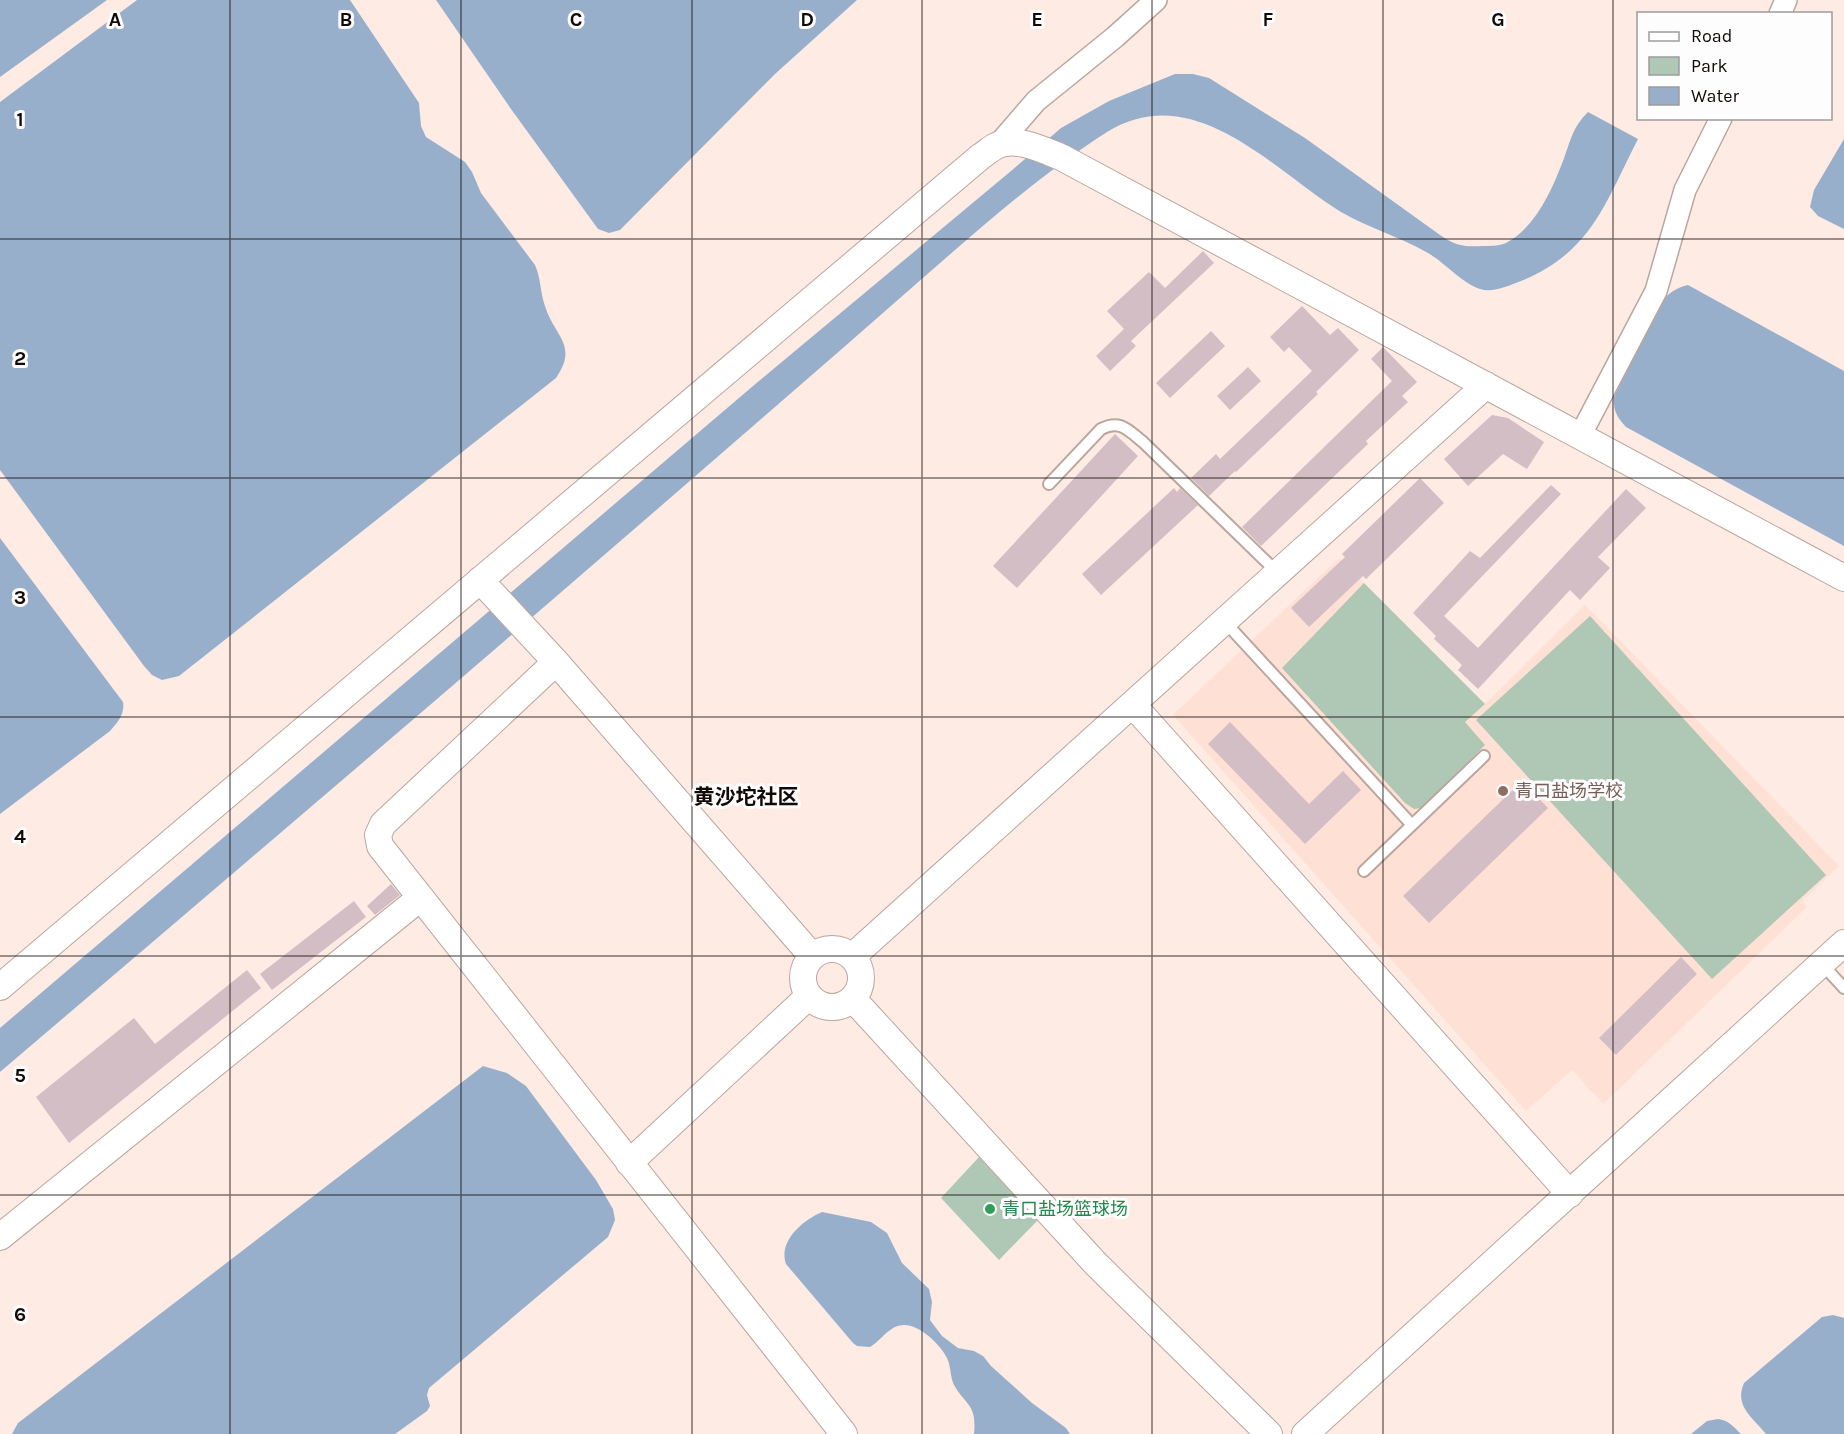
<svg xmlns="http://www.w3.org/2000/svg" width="1844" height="1434" viewBox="0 0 1844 1434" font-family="Karla,'Noto Sans SC',sans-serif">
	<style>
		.built { fill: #fee1d4 }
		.green { fill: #afc8b6 }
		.water { fill: #98afcb }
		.building { fill: #d4bec5 }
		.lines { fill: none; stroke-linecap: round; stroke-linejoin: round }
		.service-casing { stroke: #baa69d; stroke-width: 14 }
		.minor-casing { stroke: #baa69d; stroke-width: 24 }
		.tertiary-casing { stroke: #baa69d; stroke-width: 28 }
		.service { stroke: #fff; stroke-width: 10 }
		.minor { stroke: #fff; stroke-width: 21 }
		.tertiary { stroke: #fff; stroke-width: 26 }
		.grid { fill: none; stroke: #110a07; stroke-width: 1.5; stroke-opacity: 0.55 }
		.education-dot { fill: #8d6e63; stroke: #fdfdfd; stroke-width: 2 }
		.leisure-dot { fill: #2e9e5b; stroke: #fdfdfd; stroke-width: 2 }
		.labels { text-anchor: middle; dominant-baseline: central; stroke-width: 6; stroke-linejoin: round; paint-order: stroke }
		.education-label { font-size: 18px; fill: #785e54; stroke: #fdfdfd; text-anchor: start }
		.leisure-label { font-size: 18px; fill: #27864d; stroke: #fdfdfd; text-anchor: start }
		.quarter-label { font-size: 21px; font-weight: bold; fill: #110a07; stroke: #fdfdfd }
		.grid-label { font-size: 20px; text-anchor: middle; font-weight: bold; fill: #110a07; stroke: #fdfdfd; stroke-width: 6; stroke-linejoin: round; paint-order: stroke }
	</style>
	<rect width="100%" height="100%" fill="#fdebe4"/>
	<path class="built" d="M1339 558 1485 704 1585 605 1839 866 1802 901 1807 907 1603 1104 1572 1070 1526 1111 1173 715Z"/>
	<path class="green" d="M1364 583 1485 704 1465 722 1485 745 1421 808 1414 809 1405 803 1282 668Z
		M1590 616 1826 875 1712 979 1476 720Z
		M979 1157 1038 1220 999 1260 941 1198Z"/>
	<path class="water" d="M0 0H107L0 77Z
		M137 0H350L419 103 421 126 426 137 465 162 472 172 481 193 535 265C541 278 540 292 545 306 554 336 579 345 556 378L179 676 162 680 152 675 144 666 0 470V102Z
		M436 0H857L775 74 620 230 609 233 598 229 511 109Z
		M1175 74H1193L1209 78 1305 138 1440 235C1456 246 1463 247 1483 246 1490 246 1499 246 1506 243 1535 228 1552 190 1563 161 1571 140 1572 128 1588 112L1638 139C1605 203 1592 252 1521 281 1508 286 1493 293 1480 289 1462 283 1444 262 1428 253 1400 237 1369 228 1341 212 1273 170 1194 78 1107 132 1038 176 978 230 916 284 842 349 767 414 692 479 463 678 231 875 0 1072V1028L753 386 1011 171 1061 128 1109 101Z
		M1844 139V229L1818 216 1810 207 1814 190Z
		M1688 285 1844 371V546L1626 427C1617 417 1613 411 1614 397L1660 303C1669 293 1675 288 1688 285Z
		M0 538 123 702C125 714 118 722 110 731L0 814Z
		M483 1066 507 1073 526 1086 596 1180 613 1209 615 1220 608 1237 429 1388 427 1395 430 1406 427 1411 395 1434H12L18 1423Z
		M822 1212 871 1222 887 1233 902 1263 929 1289 932 1302 930 1320 942 1336 958 1348 974 1351 983 1356 991 1366 1032 1403 1066 1428 1070 1434H974C977 1404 966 1406 954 1385 950 1377 951 1366 947 1358 940 1344 920 1325 904 1325 889 1325 881 1341 870 1347L857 1346 853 1343 786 1264C778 1241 803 1220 822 1212Z
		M1833 1315 1844 1318V1434H1766C1752 1417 1734 1406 1744 1383L1822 1317Z
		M1718 1419C1728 1420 1734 1427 1741 1434H1691L1707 1421Z"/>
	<path class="building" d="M1203 251 1214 263 1131 341 1136 346 1110 371 1096 356 1124 329 1107 311 1149 272 1165 288Z
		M1302 306 1330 335 1338 328 1359 350 1316 392 1318 394 1236 472 1235 471 1209 496 1191 478 1216 454 1220 459 1312 371 1289 347 1284 352 1270 337Z
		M1211 331 1225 346 1170 398 1156 383Z
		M1383 347 1417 382 1402 396 1408 402 1366 441 1368 444 1261 546 1242 527 1392 381 1371 359Z
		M1248 367 1261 381 1230 410 1217 396Z
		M1492 415 1508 418 1544 442 1527 469 1503 454 1468 486 1444 459Z
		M1115 434 1138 456 1017 588 993 566Z
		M1420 478 1444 503 1366 579 1363 576 1309 627 1291 608 1345 557 1342 554Z
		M1551 485 1561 494 1444 616 1478 648 1626 489 1646 508 1598 557 1610 568 1580 600 1570 590 1478 689 1458 670 1462 665 1434 639 1436 636 1413 613 1470 551 1480 558Z
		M1174 488 1177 492 1180 488 1198 505 1101 595 1082 574Z
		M1230 722 1309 804 1343 771 1361 790 1305 844 1208 744Z
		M1522 781 1548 808 1429 923 1403 896Z
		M391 884 400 895 375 915 367 906Z
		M354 901 366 917 272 990 260 974Z
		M1681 957 1697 974 1616 1055 1599 1038Z
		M247 970 261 988 69 1143 36 1097 134 1018 155 1044Z"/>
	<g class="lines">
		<g class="service-casing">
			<path id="service" d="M1049 484 1101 429C1120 419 1128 430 1143 442L1278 573
				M1225 622 1412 825
				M1364 871 1484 756
				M1822 964 1844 988"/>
		</g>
		<g class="minor-casing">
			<path id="minor" d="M1780 14 1786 0
				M998 145 1036 101 1115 37 1156 0
				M1580 436 1656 291 1685 190 1721 118"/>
		</g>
		<g class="tertiary-casing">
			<path id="tertiary" d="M480 580 556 662 812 956
				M556 662 383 824 378 835 380 846 844 1434
				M1133 705 1570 1194
				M803 978a29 29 0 1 1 58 0a29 29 0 1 1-58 0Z
				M853 956 1486 385
				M0 987 980 157C985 154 990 149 996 146 1016 136 1043 150 1061 157L1844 578
				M853 999 1096 1264 1269 1434
				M629 1163 809 996
				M0 1237 420 898
				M1305 1434 1844 943"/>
		</g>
		<use href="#service" class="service"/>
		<use href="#minor" class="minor"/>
		<use href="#tertiary" class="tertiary"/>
	</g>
	<path class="grid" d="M230 0V1434M461 0V1434M692 0V1434M922 0V1434M1152 0V1434M1383 0V1434M1613 0V1434M0 239H1844M0 478H1844M0 717H1844M0 956H1844M0 1195H1844"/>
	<circle class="education-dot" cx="1503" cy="791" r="6"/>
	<circle class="leisure-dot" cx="990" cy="1209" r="6"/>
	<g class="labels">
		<g class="education-label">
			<text x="1515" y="791">青口盐场学校</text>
		</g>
		<g class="leisure-label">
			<text x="1002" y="1209">青口盐场篮球场</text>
		</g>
		<g class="quarter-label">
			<text x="746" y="797">黄沙坨社区</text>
		</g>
	</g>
	<g class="grid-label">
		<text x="115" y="26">A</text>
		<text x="346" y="26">B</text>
		<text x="576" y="26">C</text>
		<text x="807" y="26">D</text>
		<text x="1037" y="26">E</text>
		<text x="1268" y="26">F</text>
		<text x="1498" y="26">G</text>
		<text x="20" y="126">1</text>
		<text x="20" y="365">2</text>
		<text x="20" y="604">3</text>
		<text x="20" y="843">4</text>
		<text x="20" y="1082">5</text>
		<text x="20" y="1321">6</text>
	</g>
	<rect x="1637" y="12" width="195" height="108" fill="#fdfdfd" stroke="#9f9c9b" stroke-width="1.5"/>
	<rect x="1649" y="32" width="30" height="9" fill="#ffffff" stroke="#9f9c9b" stroke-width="1.5"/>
	<text x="1691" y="42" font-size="18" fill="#110a07">Road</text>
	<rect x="1649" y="57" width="30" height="18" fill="#afc8b6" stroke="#9f9c9b" stroke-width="1.5"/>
	<text x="1691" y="72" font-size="18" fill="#110a07">Park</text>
	<rect x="1649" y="87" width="30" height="18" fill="#98afcb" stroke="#9f9c9b" stroke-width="1.5"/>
	<text x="1691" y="102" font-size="18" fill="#110a07">Water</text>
</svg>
